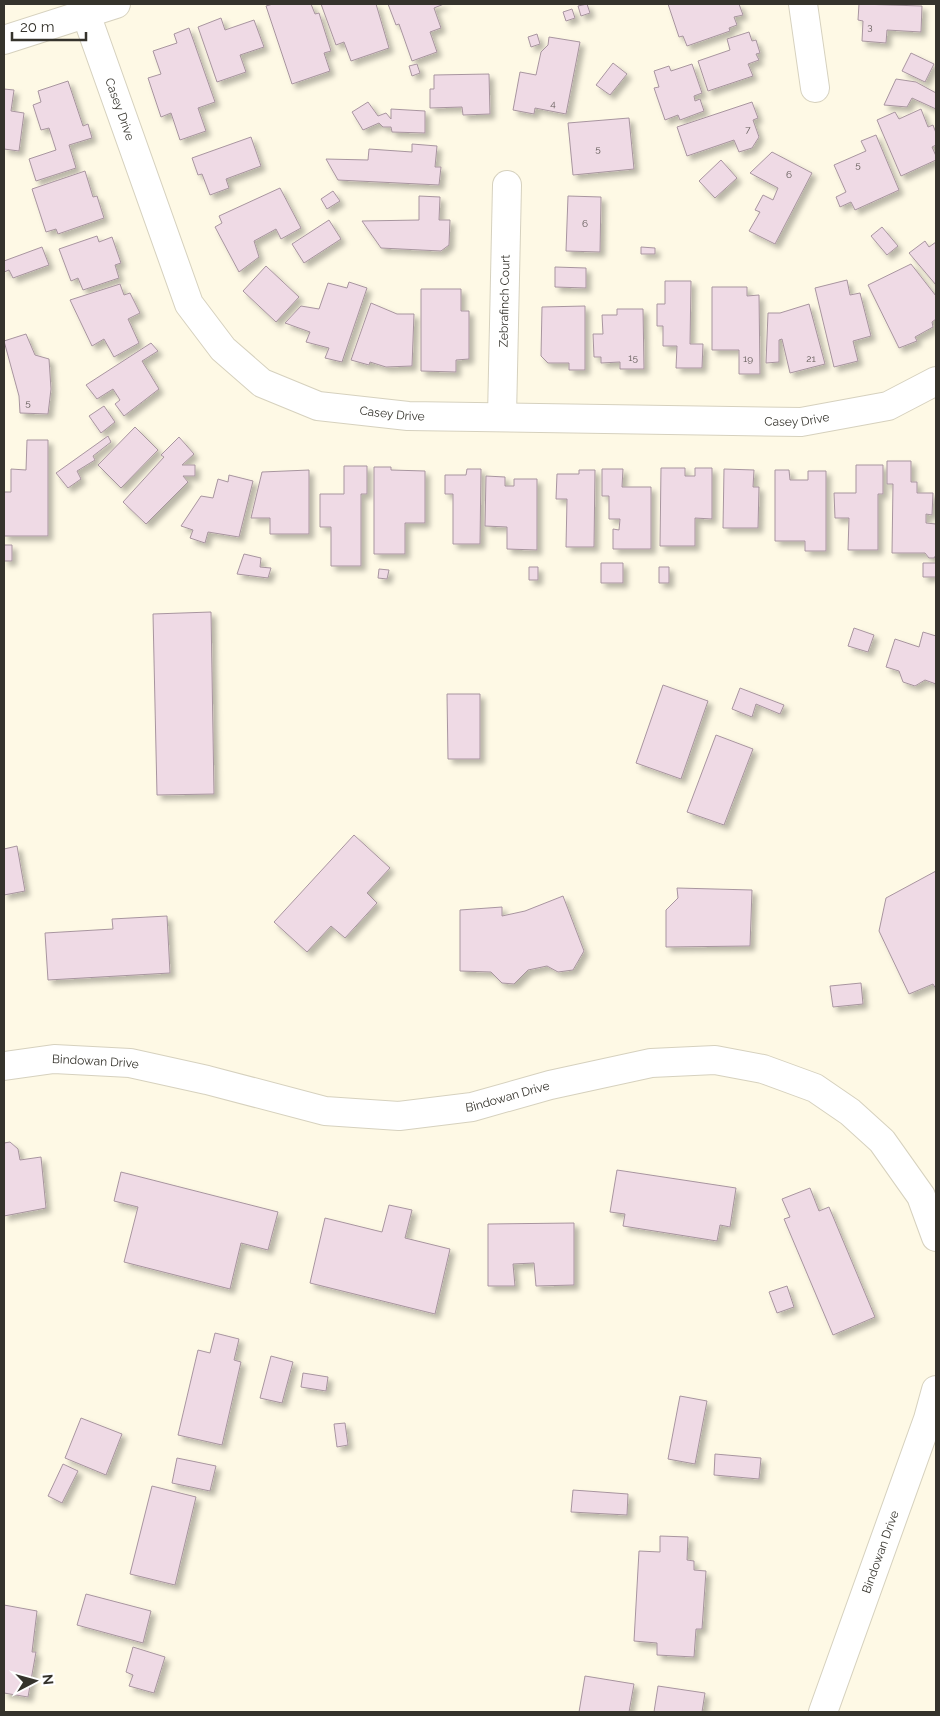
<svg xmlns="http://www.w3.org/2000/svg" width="940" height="1716" viewBox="0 0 940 1716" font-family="Raleway,sans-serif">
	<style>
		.building { fill: #efdae5; stroke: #a8959f; filter: url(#shadow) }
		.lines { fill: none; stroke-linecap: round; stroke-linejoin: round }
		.minor-casing { stroke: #d6d1be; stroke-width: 30 }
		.minor { stroke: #fff; stroke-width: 28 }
		.labels { text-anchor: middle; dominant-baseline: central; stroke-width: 4; stroke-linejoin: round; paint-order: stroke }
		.number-label { font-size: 10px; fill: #645d5a }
		.street-label { font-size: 12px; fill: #35332c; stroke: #fff }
	</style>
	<defs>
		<filter id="shadow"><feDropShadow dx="4.5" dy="4.5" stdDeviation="2.5" flood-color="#0004"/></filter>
	</defs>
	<rect width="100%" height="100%" fill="#fef9e5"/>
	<path class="building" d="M273 4H311L315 14 319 13 331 51 324 53 330 71 292 84 266 6Z
		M321 4H376L389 48 351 61 344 42 336 45Z
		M388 4H444L434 8 441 28 430 32 437 52 412 61 399 24 396 25Z
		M587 4 590 13 581 16 578 6Z
		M668 4H739L743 15 734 17 737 25 729 28 730 31 687 46 683 36 679 37Z
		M859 4 922 6 921 32 887 30 886 43 862 41 863 21 858 20Z
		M572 9 575 18 566 21 563 12Z
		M221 18 225 30 254 20 264 47 240 55 246 72 217 82 198 27Z
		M189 28 215 102 198 108 206 131 180 140 171 113 161 117 148 78 161 74 153 51 177 43 174 34Z
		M749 32 752 41 756 40 760 53 756 54 759 60 748 64 753 76 708 91 698 61 730 50 727 39Z
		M537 34 540 44 531 47 528 37Z
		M549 37 580 42 566 114 535 108 534 114 513 110 520 72 536 75 541 52 548 45Z
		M911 53 934 64 925 82 902 71Z
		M613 63 627 74 610 95 596 85Z
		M417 64 420 73 412 76 409 66Z
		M692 64 702 93 694 96 695 101 700 99 704 111 680 120 678 115 665 120 654 88 659 87 654 71 669 66 671 71Z
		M489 74 490 114 463 115 462 107 430 108V89H434V75Z
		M896 79 916 82 936 93V109L912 98 907 107 884 105Z
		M68 81 83 126 88 124 92 138 69 145 76 168 36 181 29 159 56 150 49 128 41 130 33 105 41 102 38 91Z
		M4 89 14 90 11 111 24 113 19 151 4 149Z
		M368 102 378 116 386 113 391 119V109L425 111V133L392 132 391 127H383L379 123 363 130 352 112Z
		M752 102 758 118 753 120 759 137 752 148 739 152 734 140 687 156 677 127Z
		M921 109 928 127 933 125 936 133V145L932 147 936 156V160L901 176 877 120 895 112 899 119Z
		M629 118 634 169 573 175 568 123Z
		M876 135 899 190 855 210 851 202 840 207 836 197 846 192 834 165 866 151 861 141Z
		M251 137 261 166 226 179 229 188 210 195 202 174 198 175 192 158Z
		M412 144 437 146 435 167H441L439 185 338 180 326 159 368 160 369 149 412 152Z
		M772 152 812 173 775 244 749 231 760 212 755 210 763 195 773 200 778 188 750 173Z
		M721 160 737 178 715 198 699 181Z
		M85 171 93 197 97 196 104 218 58 234 56 229 46 232 32 189Z
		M280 188 301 228 281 239 276 229 254 241 259 257 239 272 215 227 222 223 219 216Z
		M333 191 340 201 327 209 321 199Z
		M419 196 440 197 439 220H450L449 245 441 251 381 248 362 221 419 220Z
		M568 196 601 197 600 252 566 251Z
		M329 220 341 239 304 263 292 244Z
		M882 227 898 246 887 255 871 236Z
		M97 236 99 242 112 237 121 263 115 265 119 278 83 290 78 278 71 281 59 249Z
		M925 241 929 247 936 242V285L909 253Z
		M42 247 49 265 13 278 9 270 4 272V261Z
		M641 247 655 248V254H641Z
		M911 264 936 296V319L932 322 933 327 915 337 917 341 899 348 868 285Z
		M266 266 299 297 276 322 243 291Z
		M555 267 586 268V288L555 287Z
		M847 280 850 295 860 293 871 336 853 341 858 361 834 367 815 288Z
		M665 281H691L690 344H703L702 368H676L677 346H663V326H657V304H665Z
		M349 282 367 288 342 362 325 358 329 348 306 342 310 332 285 323 301 306 319 309 328 283 347 288Z
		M120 284 124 295 130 293 140 313 128 319 139 343 114 357 104 339 92 346 70 300Z
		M712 287H747V296L759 295 760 374H739V350H712Z
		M421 289H461V311H469V359L456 360V372L421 371Z
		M371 303 397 314H414L412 366 386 367 370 362 369 365 351 360Z
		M809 304 825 364 790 373 782 339 779 340V362L766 363 768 313H780Z
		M585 306V370H569V363H548L541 356 542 307Z
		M617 309H643L644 369H620V362L601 363V357H594L593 334H603L602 315H617Z
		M26 334 35 355 49 359 51 389 48 414 20 413 19 396 4 341Z
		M151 343 158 351 142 361 159 389 124 416 115 404 120 400 113 389 97 399 86 385Z
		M104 406 115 422 101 433 89 416Z
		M135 427 158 450 121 488 98 465Z
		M108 436 111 442 93 456 95 460 77 471 81 479 68 488 56 473Z
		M179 437 194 454 182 465H195V476H183L188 482 146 524 123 502 164 457 161 455Z
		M27 440H48V536H4V492H11V469L26 470Z
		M887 461H911V482H917V493H933L932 515 926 514V523L936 524V555L934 558H929L925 553H892L893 484H887Z
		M856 465H883V494H878V550H848L849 518H835L834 493H856Z
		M344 466H367V494H361V566H331V527H320V494H344Z
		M374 467H391V470L425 471V523H405V554H374Z
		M661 468H685V476H695V468H712V519L695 518V546H660Z
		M467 469H481L480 544H453V494H445V475H466Z
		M602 469H623L622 487H651V549H613V529L619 530 620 519H609V496H602Z
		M724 469 754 470 753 487H759L758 528H723Z
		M309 470V534H270V518H251L262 472Z
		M579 470H595L594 547H566L567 499H556L557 474H579Z
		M775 470H789L790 480H808V471H826V551H805V541H775Z
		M229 475 253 481 239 537 208 532 205 543 190 538 193 530 181 526 201 496 213 498 218 479 228 482Z
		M486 476 505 477V486H514V479H537V550L507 549V527L485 526Z
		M4 545H12V561H4Z
		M244 554 261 558 260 567 271 568 268 578 237 574Z
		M601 563H623V583H601Z
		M923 563H936V577H923Z
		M529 567H538V580H529Z
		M659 567H669V583H659Z
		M379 569 389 570 387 579 378 578Z
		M211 612 214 794 157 795 153 614Z
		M854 628 874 635 868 652 848 646Z
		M923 632 936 636V684L925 680 915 686 903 682 899 671 886 667 895 639 919 647Z
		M663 685 708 701 681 779 636 763Z
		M740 688 784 705 780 714 756 704 752 717 732 709Z
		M447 694H480V759H448Z
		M716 735 753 749 724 825 687 812Z
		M354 835 390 868 367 893 377 903 345 938 331 926 307 952 274 922Z
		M17 846 25 891 4 895V849Z
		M936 871V989L933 984 909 994 879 931 886 898Z
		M677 888 752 890 750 946 666 947V910L678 898Z
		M563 896 584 951 573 970 558 972 547 966 528 970 514 984 502 983 491 972 460 971V910L502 907V916L525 911Z
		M167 916 170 973 48 980 45 933 113 929 112 919Z
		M861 983 863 1004 833 1007 830 986Z
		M10 1142 18 1149 20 1160 41 1157 46 1208 4 1216V1143Z
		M617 1170 736 1188 730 1227 720 1225 717 1241 623 1226 625 1214 610 1212Z
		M121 1172 278 1212 268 1250 241 1243 230 1289 124 1262 138 1207 114 1201Z
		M810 1188 819 1211 829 1207 875 1317 833 1335 784 1219 790 1217 782 1199Z
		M389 1205 412 1210 405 1238 450 1249 435 1314 310 1283 325 1218 382 1232Z
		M574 1223V1285L536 1286 534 1263 513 1264 515 1286H488V1224Z
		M787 1286 794 1307 777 1313 769 1292Z
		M215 1333 239 1339 234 1360 241 1362 222 1445 178 1435 198 1350 210 1353Z
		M271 1356 293 1362 282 1403 260 1398Z
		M303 1373 328 1377 326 1391 301 1387Z
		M680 1396 707 1401 695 1464 668 1459Z
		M81 1418 122 1434 106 1475 65 1458Z
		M345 1423 348 1445 337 1447 334 1424Z
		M715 1454 761 1458 759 1479 714 1475Z
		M177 1458 216 1466 210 1491 172 1483Z
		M63 1464 78 1471 62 1503 48 1496Z
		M152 1486 196 1497 175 1585 130 1574Z
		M573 1490 628 1494 627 1515 571 1512Z
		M660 1536 688 1537 687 1560 694 1561V1570L706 1571 702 1629H696L694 1657 657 1655V1643L634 1641 639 1551 660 1552Z
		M86 1594 151 1611 143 1643 77 1625Z
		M4 1605 37 1611 32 1652H36L28 1697 4 1693Z
		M133 1647 165 1657 154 1693 129 1686 133 1675 126 1672Z
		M585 1676 634 1684 629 1712H579Z
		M658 1686 705 1693 702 1712H654Z"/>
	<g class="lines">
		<g class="minor-casing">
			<g id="minor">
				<path d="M803 4 815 88"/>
				<path id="s1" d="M86 14 189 304 223 349 262 383 318 406 408 416 801 422 888 406 936 381"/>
				<path d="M4 40 116 4"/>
				<path id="s2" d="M502 417 507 185"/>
				<path id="s3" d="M4 1066 54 1059 130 1063 207 1080 325 1111 399 1116 472 1107 550 1085 651 1063 715 1060 763 1069 815 1088 850 1112 882 1141 921 1196 936 1237"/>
				<path id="s4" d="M823 1712 928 1419 936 1390"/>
			</g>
		</g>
		<use href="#minor" class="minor"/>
	</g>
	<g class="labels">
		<g class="number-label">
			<text x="870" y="26">3</text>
			<text x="553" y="103">4</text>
			<text x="748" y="129">7</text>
			<text x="598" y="148">5</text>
			<text x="858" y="164">5</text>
			<text x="789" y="174">6</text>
			<text x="585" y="223">6</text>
			<text x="633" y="357">15</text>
			<text x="748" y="358">19</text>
			<text x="811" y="358">21</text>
			<text x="28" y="402">5</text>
		</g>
		<g class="street-label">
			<text stroke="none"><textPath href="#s1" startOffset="101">Casey Drive</textPath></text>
			<text stroke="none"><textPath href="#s2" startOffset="116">Zebrafinch Court</textPath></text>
			<text stroke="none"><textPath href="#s1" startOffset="551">Casey Drive</textPath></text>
			<text stroke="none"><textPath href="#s1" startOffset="956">Casey Drive</textPath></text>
			<text stroke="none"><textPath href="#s3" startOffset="92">Bindowan Drive</textPath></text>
			<text stroke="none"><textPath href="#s3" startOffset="512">Bindowan Drive</textPath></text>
			<text stroke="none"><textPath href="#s4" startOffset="170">Bindowan Drive</textPath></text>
		</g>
	</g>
	<rect width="940" height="1716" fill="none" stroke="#35332c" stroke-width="10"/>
	<g transform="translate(35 1681) rotate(84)" stroke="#ffffff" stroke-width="4" paint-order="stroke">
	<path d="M0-4L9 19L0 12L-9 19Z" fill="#35332c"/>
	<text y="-8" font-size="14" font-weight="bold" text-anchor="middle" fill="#35332c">N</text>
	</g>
	<path d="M12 32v8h74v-8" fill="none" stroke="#35332c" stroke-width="2.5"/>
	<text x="20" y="32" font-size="15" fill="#35332c" stroke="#ffffff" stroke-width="4" paint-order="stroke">20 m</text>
</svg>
